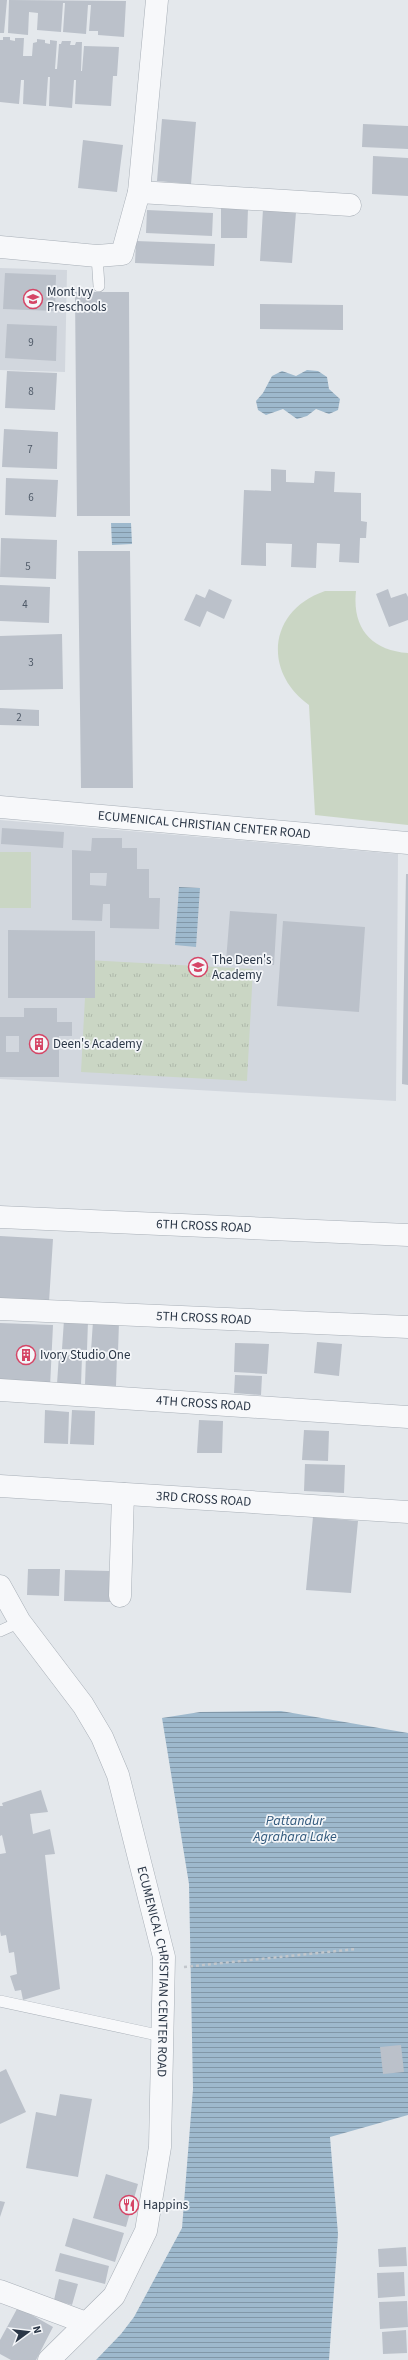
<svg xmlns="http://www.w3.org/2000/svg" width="408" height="2360" viewBox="0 0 408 2360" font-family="'Source Sans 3',sans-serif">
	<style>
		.built { fill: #d2d7de }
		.green { fill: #cad6c4 }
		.park { fill: url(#park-tufts) }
		.water { fill: url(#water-rules) }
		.building { fill: #bbc1ca; fill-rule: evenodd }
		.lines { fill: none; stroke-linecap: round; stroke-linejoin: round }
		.service-casing { stroke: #a8afb7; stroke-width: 12 }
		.minor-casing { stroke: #a8afb7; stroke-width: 23 }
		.tertiary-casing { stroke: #a8afb7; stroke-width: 23 }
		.path { stroke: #c2c6cb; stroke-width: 2.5; stroke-dasharray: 3 3; stroke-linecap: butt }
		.service { stroke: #f7f8fa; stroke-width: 11 }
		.minor { stroke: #f7f8fa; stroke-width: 22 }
		.tertiary { stroke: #f7f8fa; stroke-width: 22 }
		.labels { text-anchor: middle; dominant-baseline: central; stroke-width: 3.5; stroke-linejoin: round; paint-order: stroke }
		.number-label { font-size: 11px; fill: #4e5967 }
		.poi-label { font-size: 13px; fill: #2a3646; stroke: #f4f6f9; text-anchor: start }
		.street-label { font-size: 13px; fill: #2a3646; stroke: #f4f6f9 }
		.water-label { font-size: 14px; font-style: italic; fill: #32597c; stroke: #f4f6f9 }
	</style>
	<defs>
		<pattern id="park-tufts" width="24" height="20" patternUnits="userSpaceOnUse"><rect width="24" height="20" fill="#cad6c4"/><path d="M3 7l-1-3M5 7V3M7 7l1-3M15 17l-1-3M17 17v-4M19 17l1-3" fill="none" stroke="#aeb8aa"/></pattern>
		<pattern id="water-rules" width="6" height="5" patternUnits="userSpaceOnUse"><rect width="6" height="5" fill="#9eb9cd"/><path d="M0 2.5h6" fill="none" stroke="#8197a8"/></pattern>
	</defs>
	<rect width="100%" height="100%" fill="#e4e8ec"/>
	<path class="built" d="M0 268 67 270 65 372 0 370Z
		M0 820 398 854 396 1101 0 1079Z"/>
	<path class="green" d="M325 591H356C352 628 371 650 408 653V825L315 815 309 705C262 671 269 610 325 591Z
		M0 852H31V908H0Z"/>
	<path class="park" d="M87 960 253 969 247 1081 81 1072Z"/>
	<path class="water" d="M307 370 318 371 327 377 329 389 340 399 338 410 329 414 316 409 307 416 297 419 283 409 266 415 258 410 256 401 263 393 272 376 282 371 296 376Z
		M111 523H131L132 544 112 545Z
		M179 887 200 888 196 947 175 945Z
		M281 1711 408 1733V2115L330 2137 338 2234 329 2360H96L121 2334 134 2317 182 2228 193 2089 189 1884 162 1718 200 1712Z"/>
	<path class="building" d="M0 0H7L4 33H0Z
		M9 0 126 1 124 37 98 35V31H89L91 5H88L86 34 63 32 65 3H63L61 32 37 30 38 13 29 12 28 35 8 33Z
		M3 37H10V40L15 41V38H24L23 56H32L33 43 37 42V39L45 40V43L50 44V40L57 41 55 69H57L59 44H61L62 41H71L70 45H75L76 42H82L81 71H82L84 46 119 47 117 76H113L111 106 75 104 76 80H74L72 108 49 106 50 77H48L46 106 23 104 24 80H21L19 104 0 102V40H3Z
		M162 119 196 122 191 184 157 181Z
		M363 124 408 126V149L362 147Z
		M83 140 123 145 117 192 78 188Z
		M373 156 408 158V196L372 194Z
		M221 208H248L247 238H221Z
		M263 209 296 212 292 263 260 261Z
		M147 210 213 213 212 236 146 233Z
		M136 241 215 244 214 266 135 263Z
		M5 273 56 275 55 311 3 309Z
		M75 292H129L130 516H77Z
		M260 304 343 305V330L260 329Z
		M7 324 57 326 56 361 5 358Z
		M7 371 57 373 55 410 5 408Z
		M4 429 58 432 57 469 2 467Z
		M271 469 286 470V482L314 483 315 471 335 472 334 492 361 493V521L367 522 366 538H360L359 563 339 562 340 544 317 543 316 568 291 567 292 544 266 543V566L241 565 244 490 271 491Z
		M6 478 58 480 56 517 5 515Z
		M1 538 57 540 56 579 0 577Z
		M78 551H130L133 788H81Z
		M0 585 50 587 49 623 0 621Z
		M209 589 232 600 224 619 207 611 200 627 184 620 196 594 205 598Z
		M388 589 391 598 406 593 408 597V620L389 627 376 594Z
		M62 634 63 689 0 690V636Z
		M0 708 39 710V726L0 725Z
		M2 828 64 832 63 848 1 844Z
		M92 838H122V848H137V869H149V898H160L159 929 110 928V904H103L102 921 72 920V850L91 851ZM90 873H107L106 886 90 885Z
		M406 874H408V1085L402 1084Z
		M230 911 277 914 274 965 226 961Z
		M283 921 365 927 359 1012 277 1006Z
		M8 930 95 931V998H8Z
		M24 1008H57V1022H72V1036H59V1077H0V1017H24ZM6 1036H19V1052H6Z
		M0 1236 53 1239 49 1302 0 1299Z
		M64 1320 88 1321 87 1350 62 1349Z
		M93 1321 119 1322 118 1352 91 1351Z
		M0 1323 53 1325 50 1387 0 1385Z
		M317 1342 342 1344 339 1376 314 1373Z
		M235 1343 269 1344 267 1374 234 1372Z
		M59 1355 82 1356 81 1385 57 1384Z
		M86 1355 117 1356 116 1386 85 1385Z
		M235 1375 262 1376 261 1395 234 1393Z
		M45 1410 69 1412 68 1444 44 1443Z
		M72 1410 95 1411 94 1445 70 1444Z
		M199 1420 223 1421 222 1453H197Z
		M304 1430 329 1431 328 1461 302 1460Z
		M305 1464 345 1465 344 1493 304 1491Z
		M313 1517 358 1521 351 1593 306 1590Z
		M28 1569H60L59 1596 27 1595Z
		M65 1570 111 1571 110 1602 64 1601Z
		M41 1790 48 1812 30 1814 33 1834 50 1829 55 1854 45 1855 60 1989 23 2000 21 1990 15 1991 10 1976 17 1974 14 1952 9 1953 6 1935 1 1936 0 1931V1854L6 1853 2 1835 0 1836V1806H3L2 1803Z
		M401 2045 404 2072 383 2074 380 2047Z
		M6 2069 26 2112 0 2124V2072Z
		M60 2094 92 2099 78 2177 26 2168 36 2112 56 2116Z
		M106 2174 138 2184 126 2227 93 2218Z
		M0 2201 5 2202 0 2217Z
		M73 2218 124 2233 115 2262 65 2246Z
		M406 2247 407 2266 379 2267 378 2249Z
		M60 2253 109 2266 105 2284 55 2271Z
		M404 2272 405 2296 378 2298 377 2273Z
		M59 2279 78 2284 72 2305 54 2300Z
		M407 2301 408 2327 380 2329 379 2302Z
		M18 2307 53 2327 36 2360H11L0 2354V2340Z
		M406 2330 407 2353 383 2354 382 2332Z"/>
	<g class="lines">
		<g class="service-casing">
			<path id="service" d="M97 256 99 286
				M0 1631 20 1622
				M0 2001 162 2036"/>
		</g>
		<g class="minor-casing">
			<g id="minor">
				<path d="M139 192 350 205"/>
				<path id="s1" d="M0 1217 408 1235"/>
				<path id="s2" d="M0 1309 408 1327"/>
				<path id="s3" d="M0 1390 408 1417"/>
				<path id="s4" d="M0 1486 408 1512"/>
				<path d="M120 1596 123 1494"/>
				<path d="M0 2291 86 2323"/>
			</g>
		</g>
		<g class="tertiary-casing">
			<g id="tertiary">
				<path d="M0 247 97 256 122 254 139 192 157 0"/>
				<path id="s5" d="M0 807 408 843"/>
				<path id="s6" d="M0 1586 20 1622 83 1705 102 1737 118 1775 164 1957 160 2147 146 2231 114 2296 49 2360"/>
			</g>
		</g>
		<path class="path" d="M184 1967 356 1949"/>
		<use href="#service" class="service"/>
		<use href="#minor" class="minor"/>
		<use href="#tertiary" class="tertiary"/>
	</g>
	<defs>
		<g id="school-ring" transform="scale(1)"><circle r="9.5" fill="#f4f6f9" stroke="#d54566" stroke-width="1.5"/><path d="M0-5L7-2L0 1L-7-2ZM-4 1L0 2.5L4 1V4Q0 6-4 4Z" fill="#d54566"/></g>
		<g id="building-ring" transform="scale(1)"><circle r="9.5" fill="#f4f6f9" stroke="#d54566" stroke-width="1.5"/><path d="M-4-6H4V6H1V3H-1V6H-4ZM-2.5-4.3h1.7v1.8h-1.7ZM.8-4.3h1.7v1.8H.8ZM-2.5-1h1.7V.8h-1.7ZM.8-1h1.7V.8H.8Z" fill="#d54566"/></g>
		<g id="restaurant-ring" transform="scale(1)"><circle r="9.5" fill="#f4f6f9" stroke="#d54566" stroke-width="1.5"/><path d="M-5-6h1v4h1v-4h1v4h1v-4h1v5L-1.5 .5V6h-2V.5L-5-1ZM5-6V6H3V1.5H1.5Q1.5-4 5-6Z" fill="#d54566"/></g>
	</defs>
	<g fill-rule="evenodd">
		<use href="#school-ring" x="33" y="299"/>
		<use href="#school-ring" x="198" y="967"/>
		<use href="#building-ring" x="39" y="1044"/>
		<use href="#building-ring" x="26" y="1355"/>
		<use href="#restaurant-ring" x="129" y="2205"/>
	</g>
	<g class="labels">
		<g class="number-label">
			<text x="31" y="342">9</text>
			<text x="31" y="391">8</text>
			<text x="30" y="449">7</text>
			<text x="31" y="497">6</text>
			<text x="28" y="566">5</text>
			<text x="25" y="604">4</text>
			<text x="31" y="662">3</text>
			<text x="19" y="717">2</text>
		</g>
		<g class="poi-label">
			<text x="47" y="292">Mont Ivy<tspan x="47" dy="15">Preschools</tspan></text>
			<text x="212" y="960">The Deen's<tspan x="212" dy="15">Academy</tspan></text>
			<text x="53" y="1044">Deen's Academy</text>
			<text x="40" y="1355">Ivory Studio One</text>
			<text x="143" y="2205">Happins</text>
		</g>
		<g class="street-label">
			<text stroke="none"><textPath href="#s5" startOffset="205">ECUMENICAL CHRISTIAN CENTER ROAD</textPath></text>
			<text stroke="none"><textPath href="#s1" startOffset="204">6TH CROSS ROAD</textPath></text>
			<text stroke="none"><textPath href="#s2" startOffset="204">5TH CROSS ROAD</textPath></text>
			<text stroke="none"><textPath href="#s3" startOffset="204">4TH CROSS ROAD</textPath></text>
			<text stroke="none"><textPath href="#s4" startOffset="204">3RD CROSS ROAD</textPath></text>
			<text stroke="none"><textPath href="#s6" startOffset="425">ECUMENICAL CHRISTIAN CENTER ROAD</textPath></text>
		</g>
		<g class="water-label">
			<text x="295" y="1821">Pattandur<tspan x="295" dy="16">Agrahara Lake</tspan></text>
		</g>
	</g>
	<g transform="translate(28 2332) rotate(75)" stroke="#f4f6f9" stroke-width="3" paint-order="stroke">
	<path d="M0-3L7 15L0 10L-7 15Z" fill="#2a3646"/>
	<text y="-6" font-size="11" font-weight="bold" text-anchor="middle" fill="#2a3646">N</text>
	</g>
</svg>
